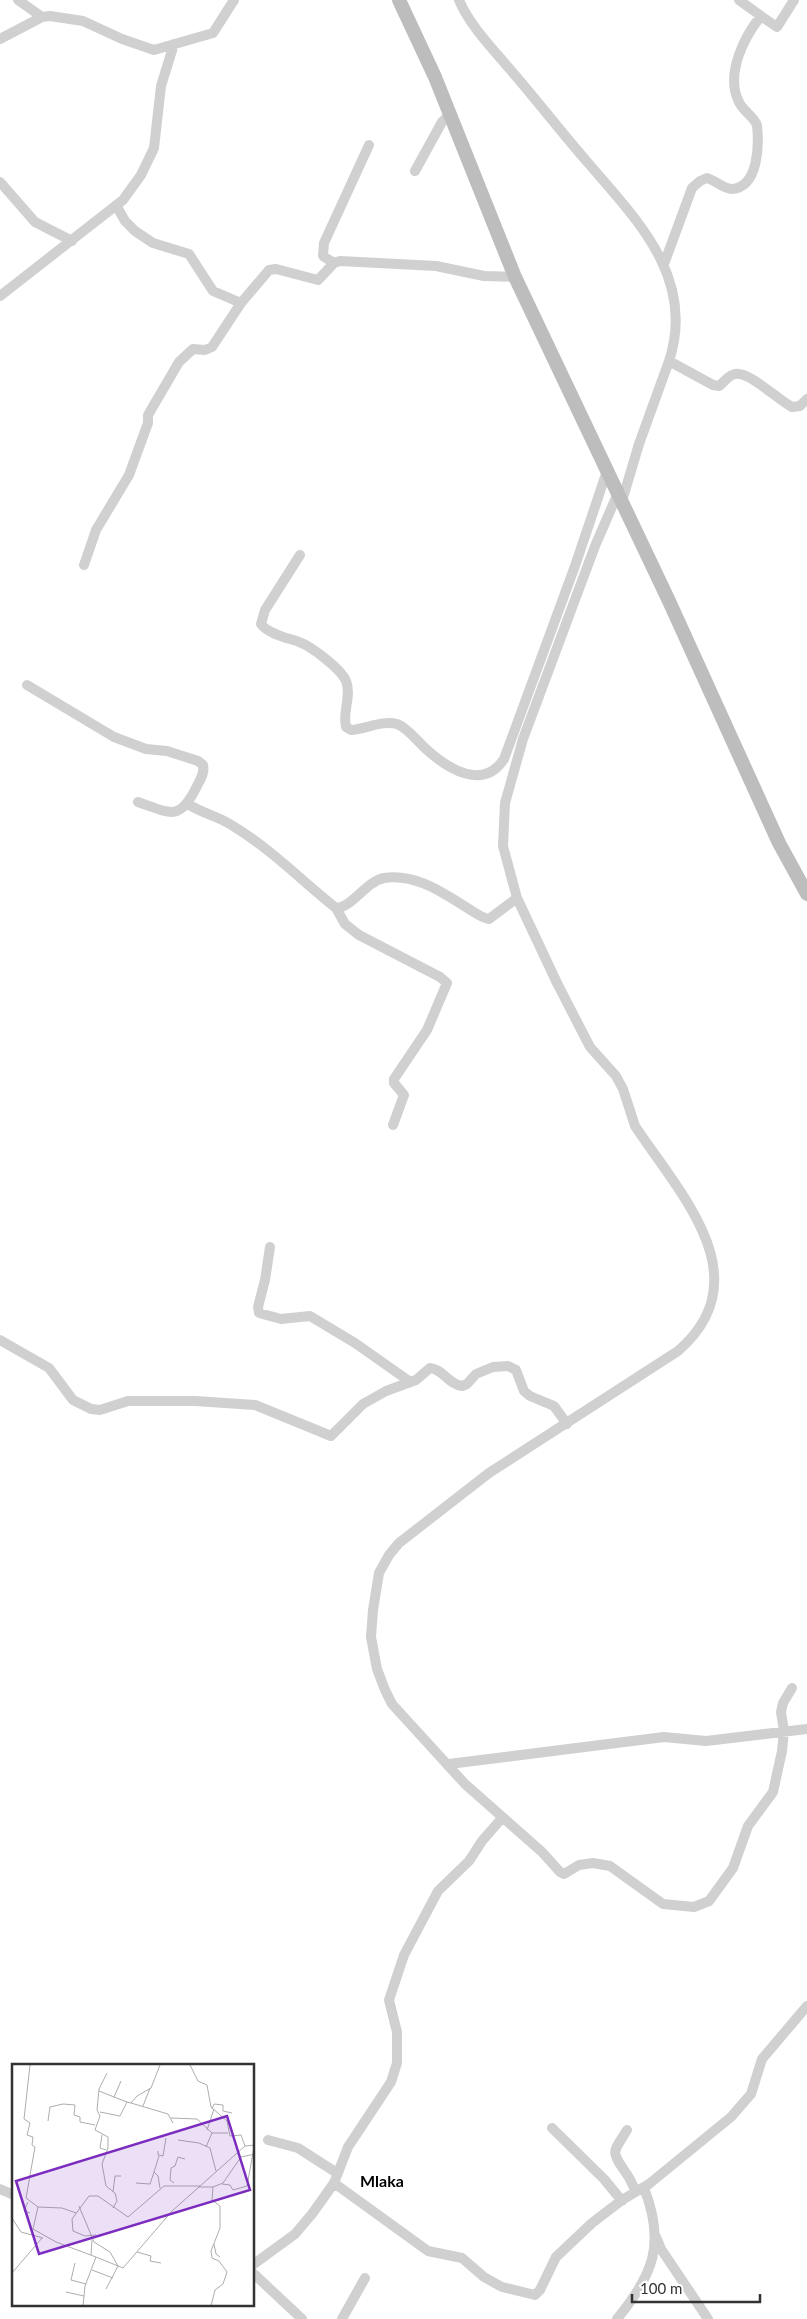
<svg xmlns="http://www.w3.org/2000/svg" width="807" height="2319" viewBox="0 0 807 2319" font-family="Lato,sans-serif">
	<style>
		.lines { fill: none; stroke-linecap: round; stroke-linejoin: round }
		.street { stroke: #d0d0d0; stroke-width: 10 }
		.secondary { stroke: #bdbdbd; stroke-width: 14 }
		.labels { text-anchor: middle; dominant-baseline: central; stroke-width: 5; stroke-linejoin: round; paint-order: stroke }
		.quarter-label { font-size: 16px; font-weight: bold; fill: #000; stroke: #fff }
		.inset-road { fill: none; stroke: #adadad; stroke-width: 1 }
		.view { fill: #7b2cbf; fill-opacity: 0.15; stroke: #7b2cbf; stroke-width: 2.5 }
		.inset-edge { fill: none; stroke: #333; stroke-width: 2.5 }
	</style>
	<rect width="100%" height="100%" fill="#fff"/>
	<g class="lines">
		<path class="street" d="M18 0 42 17
			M459 0C469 24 491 47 508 67 536 99 561 132 589 164 638 221 696 279 669 361
			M761 16 777 27 794 0
			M0 39 42 17 50 16 83 21 122 39 154 50 213 33 234 0
			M415 171 442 122 449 115
			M0 182 35 222 72 241
			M116 205 125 221 135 231 153 243 189 254 213 291 241 303
			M334 263 323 256 324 243 369 145
			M664 264 692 188 700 181 707 178C715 180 723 189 732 189 759 187 759 144 757 125 753 115 742 111 738 100 726 73 744 37 761 16L739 0
			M0 296 123 200 141 175 154 148 161 86 174 44
			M618 493 595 546 523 739 505 803 503 846 517 898 557 983 590 1047 616 1076 623 1089 635 1126C680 1194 762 1278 678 1351L489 1473 399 1543 389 1555 379 1573 373 1610 371 1637 377 1669 385 1690 392 1704 465 1784 542 1852 560 1872 564 1874 579 1865 593 1863 610 1866 663 1904 694 1907 709 1901 733 1868 748 1826 773 1792 782 1751 784 1731 781 1712 783 1703 792 1688
			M622 501 639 444 669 361 713 385 719 386C724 382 729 375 735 374 749 371 778 400 792 407L800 406 807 399
			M300 555 265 610 261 624C268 634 288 638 299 642 311 646 341 669 346 681 352 696 342 712 346 727L351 730C366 729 382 720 397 724 408 728 417 741 426 749 448 769 483 791 504 759L575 566 607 471
			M84 565 96 530 129 475 148 423V415L179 362 193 349 205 350 212 347 241 303 269 270 276 269 318 280 334 263 340 261 436 266 484 276 515 277
			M27 685 114 737 146 749 167 751 198 761 203 765C205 773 200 780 196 788 179 822 170 813 138 802
			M188 804C203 814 219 816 233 826 271 849 302 881 336 908 353 907 365 882 384 878 416 873 443 893 469 909 475 913 482 918 489 919L517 898
			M336 908 345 924 359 935 440 977 447 983 427 1030 394 1079V1083L404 1095 393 1125
			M270 1247 265 1280 258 1307 259 1313 281 1319 310 1316 355 1343 409 1381
			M0 1340 49 1368 73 1400 91 1409 100 1410 128 1401H195L255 1405 331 1436 363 1404 386 1391 416 1380 430 1368C443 1369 448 1384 462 1386L467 1384 476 1374 493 1367 508 1366 516 1370 524 1391 530 1396 554 1406 567 1424
			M449 1764 664 1737 706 1741 807 1729
			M552 2128 604 2179 622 2201
			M627 2130C613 2153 610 2150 626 2173 630 2178 632 2185 636 2191
			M268 2140 298 2148 337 2173
			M334 2183 428 2251 462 2258 484 2277 502 2287 535 2295 540 2290 556 2257 592 2223 622 2200 649 2184 731 2117 751 2094 762 2059 807 2006
			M0 2189 14 2195
			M656 2237 661 2249 708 2319
			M254 2264 295 2234 312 2214 334 2183 348 2147 391 2082 397 2063V2032L389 2000 404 1955 438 1891 469 1861 482 1841 502 1818
			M254 2274 302 2319
			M342 2319 365 2278
			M617 2319C653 2275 666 2244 644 2188"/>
		<path class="secondary" d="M399 0 435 77 515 277 669 601 779 843 807 894"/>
	</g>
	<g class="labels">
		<g class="quarter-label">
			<text x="382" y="2180">Mlaka</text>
		</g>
	</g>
	<g transform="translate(12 2064)">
		<rect width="242" height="242" fill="#fff"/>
		<path class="inset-road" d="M18 1 12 55 18 59 15 71 21 73 20 81 23 83 14 134 26 143 50 144 64 149M178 1 186 17 195 21 199 43 215 57 218 72 229 71 233 82M95 9 87 25 85 46 88 52 83 66 96 73V84L90 100 94 122 103 129 105 137 101 144M109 17 102 33 115 38M87 27 102 33M119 39 156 50 161 59M131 42 138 24M200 45 202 40 211 41V47L220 49M88 48 108 52 115 38 119 39 125 32 139 24 148 1M159 54 185 55 200 69H216M36 57 38 43 51 40 63 41 62 51 68 53V58L83 61M195 66 202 45M90 71 88 84 94 86M166 76 187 79 198 84 204 107M194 83 200 69M146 87V91L151 92 154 74M147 92 142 108 146 112 148 124M124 119 138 120 142 108M162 119 158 116 159 104 163 102 166 93 173 95M210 120 218 121 221 126 235 122 242 83M187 123H201L200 136 208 142V164L199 187 200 194 207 197 215 208 211 220 203 226 199 242M201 123 211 119 229 93 243 90M101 128 103 112H109M16 138 12 147 18 149M67 142 82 178 98 188 106 202 94 225M26 143 21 165 44 178 84 193M0 154 9 168 31 174M84 171 73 172 61 167 60 155 77 132H86L116 153 152 122H188M202 180 204 190 208 193M125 188 139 192 138 197 149 199M79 191 80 176M63 199 59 216 74 220M80 206 101 214M0 209 30 174M54 228 72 232M71 242 73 222 84 193 111 204 160 147 233 82 243 81"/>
		<path class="view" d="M215 52 238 126 27 190 4 117Z"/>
		<rect width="242" height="242" class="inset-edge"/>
	</g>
	<path d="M632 2294v8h128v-8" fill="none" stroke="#333333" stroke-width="2.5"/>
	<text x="640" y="2294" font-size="15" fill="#333333" stroke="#ffffff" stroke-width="4" paint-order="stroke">100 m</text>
</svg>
